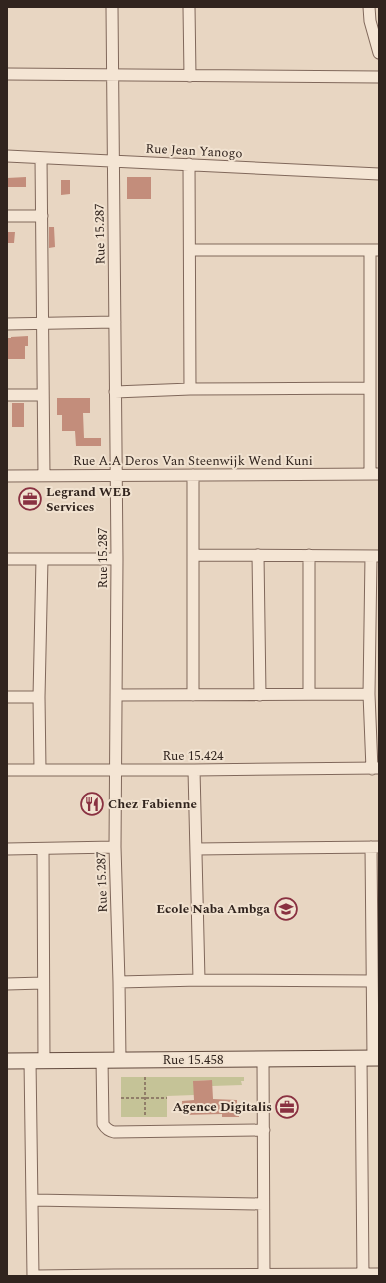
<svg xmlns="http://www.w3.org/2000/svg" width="386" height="1283" viewBox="0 0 386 1283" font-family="Spectral,serif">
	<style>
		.green { fill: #c5c397 }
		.building { fill: #c38d7b }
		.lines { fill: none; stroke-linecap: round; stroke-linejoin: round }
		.minor-casing { stroke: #80685b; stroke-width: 13 }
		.secondary-casing { stroke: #624a3e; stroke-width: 17 }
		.path { stroke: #80685b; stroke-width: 1.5; stroke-dasharray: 3 2; stroke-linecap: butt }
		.minor { stroke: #f4e5d4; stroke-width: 11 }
		.secondary { stroke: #f4e5d4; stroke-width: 15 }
		.labels { text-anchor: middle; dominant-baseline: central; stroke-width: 4; stroke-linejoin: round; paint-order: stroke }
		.street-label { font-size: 13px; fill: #31241e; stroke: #f1e2d0 }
		.poi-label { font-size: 13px; font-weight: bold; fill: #31241e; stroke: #f1e2d0; text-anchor: start }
	</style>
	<rect width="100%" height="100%" fill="#e8d6c2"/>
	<path class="green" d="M121 1077H244V1081H241L242 1085 212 1086V1080L194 1081V1095L167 1096V1117H121Z"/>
	<path class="building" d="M26 177V187H7V178Z
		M127 177H151V199H127Z
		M61 180H70V194L61 195Z
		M49 227H54L55 247 49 248Z
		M7 232H15L14 243H7Z
		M28 336V346H25V359H7V338H11V337Z
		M57 398H90V413H83L84 438H101V446H76L75 431H62V415H57Z
		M12 403H24V427H12Z
		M212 1080 213 1099 237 1100V1106H239V1117H222V1114L183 1115 182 1101 194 1100 193 1081Z"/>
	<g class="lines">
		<g class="minor-casing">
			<path id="minor" d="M112 7 117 559 115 847 119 982 120 1060
				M189 7 190 76
				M369 7 370 21 379 53
				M7 74 379 77
				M7 156 379 174
				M41 158 44 476
				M189 164 190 389
				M7 216H42
				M190 250H379
				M370 250V474
				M7 324 115 322
				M115 392 190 389 370 388
				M7 395H43
				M193 475V695
				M7 476 379 474
				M193 555 379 556
				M258 555 260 695
				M309 555V694
				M371 556 369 694 372 769
				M7 559H117
				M116 695 369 694
				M7 697H39
				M7 770H194L379 768
				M40 770 39 697 42 559
				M194 770 199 980
				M371 847 373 1058
				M7 849 115 847
				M43 849 44 1061
				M197 849 379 847
				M119 982 199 980 372 981
				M7 984 43 983
				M361 1058 363 1276
				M263 1059 264 1276
				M102 1060 103 1124C106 1129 109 1131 114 1132L264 1130
				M30 1061 33 1276
				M33 1200 263 1204
				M37 1276 114 1275 379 1274"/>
		</g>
		<g class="secondary-casing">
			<path id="secondary" d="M7 1061 379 1058"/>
		</g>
		<path class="path" d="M145 1077V1117
			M121 1098H167"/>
		<use href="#minor" class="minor"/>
		<use href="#secondary" class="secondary"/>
	</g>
	<defs>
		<g id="office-ring" transform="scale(1.15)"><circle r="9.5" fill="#f1e2d0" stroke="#893141" stroke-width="1.5"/><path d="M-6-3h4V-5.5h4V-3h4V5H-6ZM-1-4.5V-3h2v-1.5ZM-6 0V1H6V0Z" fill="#893141"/></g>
		<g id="restaurant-ring" transform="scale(1.15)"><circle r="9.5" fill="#f1e2d0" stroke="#893141" stroke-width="1.5"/><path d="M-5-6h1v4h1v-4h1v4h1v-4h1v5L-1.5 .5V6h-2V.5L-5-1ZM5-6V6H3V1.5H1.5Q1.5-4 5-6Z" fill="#893141"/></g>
		<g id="school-ring" transform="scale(1.15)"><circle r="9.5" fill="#f1e2d0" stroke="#893141" stroke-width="1.5"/><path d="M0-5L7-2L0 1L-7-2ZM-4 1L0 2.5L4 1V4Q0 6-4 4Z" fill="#893141"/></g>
	</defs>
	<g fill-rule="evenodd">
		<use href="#office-ring" x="30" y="499"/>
		<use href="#restaurant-ring" x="92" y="804"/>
		<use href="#school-ring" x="286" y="909"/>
		<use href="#office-ring" x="287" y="1107"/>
	</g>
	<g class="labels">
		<g class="street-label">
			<text transform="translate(194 151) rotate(3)">Rue Jean Yanogo</text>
			<text transform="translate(100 234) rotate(-91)">Rue 15.287</text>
			<text x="193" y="461">Rue A.A Deros Van Steenwijk Wend Kuni</text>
			<text transform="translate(103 558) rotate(-90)">Rue 15.287</text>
			<text x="193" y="756">Rue 15.424</text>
			<text transform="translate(102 882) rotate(-92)">Rue 15.287</text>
			<text x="193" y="1060">Rue 15.458</text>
		</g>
		<g class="poi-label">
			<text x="46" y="492">Legrand WEB<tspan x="46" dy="15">Services</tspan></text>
			<text x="108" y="804">Chez Fabienne</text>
			<text x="270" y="909" text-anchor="end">Ecole Naba Ambga</text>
			<text x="272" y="1107" text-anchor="end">Agence Digitalis</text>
		</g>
	</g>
	<rect width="386" height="1283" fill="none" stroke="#31241e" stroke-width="16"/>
</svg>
